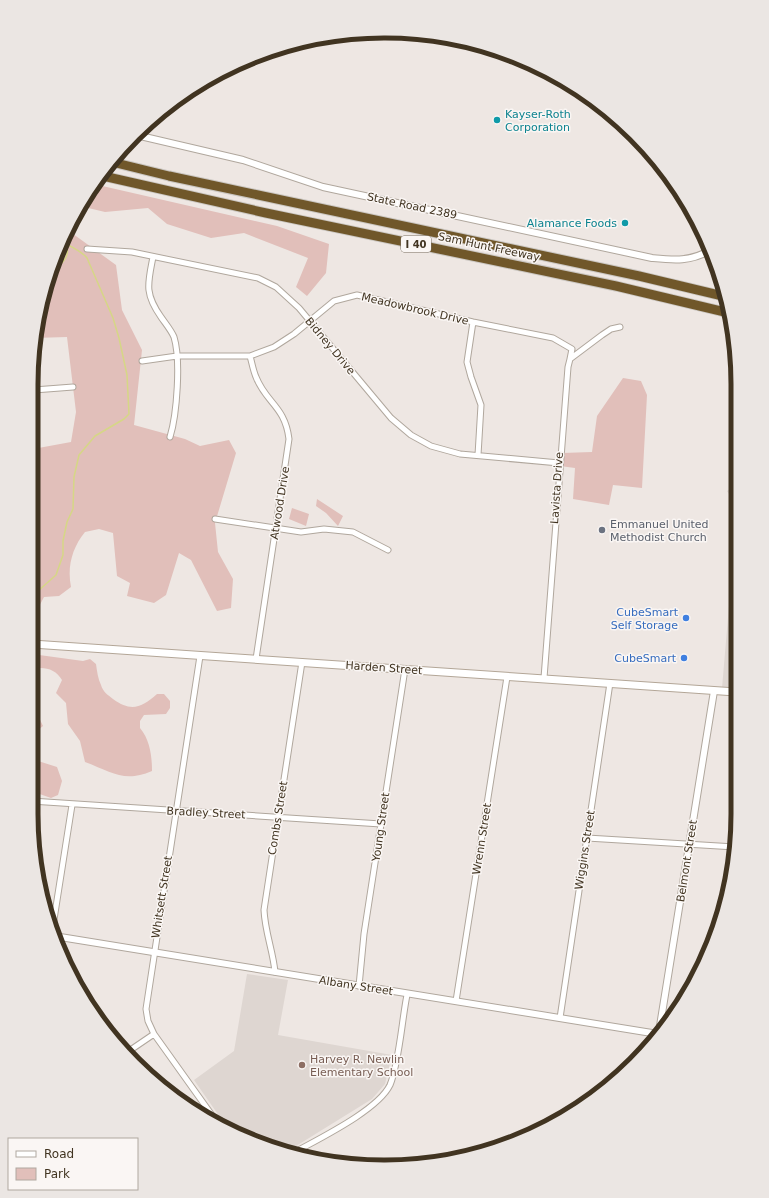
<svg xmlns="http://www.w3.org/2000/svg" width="769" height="1198" viewBox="0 0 769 1198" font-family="'DejaVu Sans',sans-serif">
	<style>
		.built { fill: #ded6d1 }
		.green { fill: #e1bfba }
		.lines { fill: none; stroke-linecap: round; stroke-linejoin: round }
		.stream { stroke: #d6d786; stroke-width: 1.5 }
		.minor-casing { stroke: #b0a79d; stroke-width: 7 }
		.tertiary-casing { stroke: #b0a79d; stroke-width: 8 }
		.secondary-casing { stroke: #b3a697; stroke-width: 9 }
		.motorway-casing { stroke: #cac6c1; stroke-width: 11 }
		.minor { stroke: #fff; stroke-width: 5 }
		.tertiary { stroke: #fff; stroke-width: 6 }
		.secondary { stroke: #fff; stroke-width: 7 }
		.motorway { stroke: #70572a; stroke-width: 9 }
		.culture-dot { fill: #0f9aa8; stroke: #faf6f4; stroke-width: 1.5 }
		.worship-dot { fill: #6b7280; stroke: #faf6f4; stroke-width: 1.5 }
		.shop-dot { fill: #3f7fe0; stroke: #faf6f4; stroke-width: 1.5 }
		.education-dot { fill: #8d6e63; stroke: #faf6f4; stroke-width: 1.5 }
		.labels { text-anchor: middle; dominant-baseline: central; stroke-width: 3; stroke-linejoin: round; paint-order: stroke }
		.shield { fill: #faf6f4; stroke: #786e60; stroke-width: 1 }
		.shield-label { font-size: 10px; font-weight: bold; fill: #413421 }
		.culture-label { font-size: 11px; fill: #0d838f; stroke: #faf6f4; text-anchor: start }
		.street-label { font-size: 11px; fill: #413421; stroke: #faf6f4 }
		.worship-label { font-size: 11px; fill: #5b616d; stroke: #faf6f4; text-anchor: start }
		.shop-label { font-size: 11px; fill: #366cbe; stroke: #faf6f4; text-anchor: end }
		.education-label { font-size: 11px; fill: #785e54; stroke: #faf6f4; text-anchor: start }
		.rim { fill: none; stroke: #413421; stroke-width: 5 }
	</style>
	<rect width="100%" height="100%" fill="#eee7e3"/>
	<path class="built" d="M737 484 736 689 722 688 736 524 731 497 727 491Z
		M247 974 288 980 278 1035 392 1055 385 1084 372 1099 288 1151 271 1148 224 1123 194 1080 234 1051Z"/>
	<path class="green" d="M98 185 277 226 329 244 326 273 307 296 296 287 308 258 244 233 211 238 167 224 148 208 105 212 84 207Z
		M69 231 116 265 122 310 142 350 134 425 185 439 200 446 229 440 236 453 215 523 218 552 233 579 231 608 217 611 191 560 179 553 166 595 154 603 127 596 130 583 117 576 113 533 99 529 85 532C72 548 67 567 71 587L59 596 44 597 32 620 33 449 71 442 76 412 67 337 34 338 58 249Z
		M623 378 641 381 647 395 642 488 613 485 609 505 573 499 575 468 560 466 562 453 592 452 597 416Z
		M317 499 343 516 338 526 326 513 316 506Z
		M292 508 309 514 306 526 289 519Z
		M32 654 83 661 90 659 96 664C97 671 98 679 101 685 103 692 108 695 113 699 131 712 141 708 157 694H164L170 701V708L166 714 144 715 140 721V728C150 740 152 756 152 771 124 783 112 772 85 762L80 741 68 724 66 703 56 693 62 680C56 669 44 666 32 669Z
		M32 697 33 705 43 726 31 736Z
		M31 756 35 760 57 767 62 781 58 795 51 798 31 791Z"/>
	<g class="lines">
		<path class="stream" d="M52 270C62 265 71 256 66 244
			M32 603 38 591 56 575 63 555V541L67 522 73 509 74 477 79 455 95 436 124 419 129 414 127 375 119 338 113 318 87 258C81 250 71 248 63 241"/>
		<g class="minor-casing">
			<path id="minor" d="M87 249 132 252 258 278 276 287 299 308 391 418 411 435 431 446 460 454 559 463
				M153 257C148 283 144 293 161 317 165 323 171 330 174 337 181 360 177 414 170 437
				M473 322 467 362 471 377 481 405 478 455
				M250 356C252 363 253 370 256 377 266 403 285 406 289 439L256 659
				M142 361 177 356H250L274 347 294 334 334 301 357 295 473 322 553 338 572 349 570 359
				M34 390 73 387
				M215 519 301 532 324 529 353 532 388 550
				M200 656 146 1009 148 1021 154 1034 214 1118
				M544 678 568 367 570 359 602 335 611 329 620 327
				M31 801 381 824
				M587 838 735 847
				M52 932 72 805
				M275 972C273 951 265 932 264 910L302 662
				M359 986 364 934 405 669
				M456 1001 507 677
				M560 1018 610 683
				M129 1051 154 1034
				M295 1152C320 1138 378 1110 390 1085 399 1064 402 1019 407 995"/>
		</g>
		<g class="tertiary-casing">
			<path id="tertiary" d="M136 135 243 160 323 187 652 258C673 260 691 262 710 250
				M54 936 658 1034
				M659 1032 714 691"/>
		</g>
		<g class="secondary-casing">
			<path id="secondary" d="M32 644 736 692"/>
		</g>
		<g class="motorway-casing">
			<path id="motorway" d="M112 162 169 176 639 276 727 297
				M103 176 266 213 616 286 729 313"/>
		</g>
		<use href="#minor" class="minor"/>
		<use href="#tertiary" class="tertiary"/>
		<use href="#secondary" class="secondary"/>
		<use href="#motorway" class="motorway"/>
	</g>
	<g class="culture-dot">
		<circle cx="497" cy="120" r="4"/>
		<circle cx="625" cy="223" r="4"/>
	</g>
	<circle class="worship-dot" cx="602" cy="530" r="4"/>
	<g class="shop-dot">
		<circle cx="686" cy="618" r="4"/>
		<circle cx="684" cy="658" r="4"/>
	</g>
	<circle class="education-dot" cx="302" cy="1065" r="4"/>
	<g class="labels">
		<rect class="shield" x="401" y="236" width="30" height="16" rx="3"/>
		<g class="shield-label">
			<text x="416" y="244">I 40</text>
		</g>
		<g class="culture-label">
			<text x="505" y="114">Kayser-Roth<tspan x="505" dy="13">Corporation</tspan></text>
			<text x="617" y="223" text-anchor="end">Alamance Foods</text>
		</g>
		<g class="street-label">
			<text transform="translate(412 206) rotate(12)">State Road 2389</text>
			<text transform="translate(489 247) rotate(12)">Sam Hunt Freeway</text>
			<text transform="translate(415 309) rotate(13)">Meadowbrook Drive</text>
			<text transform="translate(330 346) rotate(50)">Bidney Drive</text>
			<text transform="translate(557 488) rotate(-86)">Lavista Drive</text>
			<text transform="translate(280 503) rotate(-81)">Atwood Drive</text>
			<text transform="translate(384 668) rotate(4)">Harden Street</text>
			<text transform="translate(206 813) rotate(3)">Bradley Street</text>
			<text transform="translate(278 818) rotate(-81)">Combs Street</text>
			<text transform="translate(381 827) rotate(-82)">Young Street</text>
			<text transform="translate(482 839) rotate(-81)">Wrenn Street</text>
			<text transform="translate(585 850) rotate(-81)">Wiggins Street</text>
			<text transform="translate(687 861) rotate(-81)">Belmont Street</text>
			<text transform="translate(162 897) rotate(-81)">Whitsett Street</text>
			<text transform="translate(356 986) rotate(9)">Albany Street</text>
		</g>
		<g class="worship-label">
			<text x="610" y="524">Emmanuel United<tspan x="610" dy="13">Methodist Church</tspan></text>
		</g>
		<g class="shop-label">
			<text x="678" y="612">CubeSmart<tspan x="678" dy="13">Self Storage</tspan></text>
			<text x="676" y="658">CubeSmart</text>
		</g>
		<g class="education-label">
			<text x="310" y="1059">Harvey R. Newlin<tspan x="310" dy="13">Elementary School</tspan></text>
		</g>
	</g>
	<path d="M0 0H769V1198H0ZM384 38H385A346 346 0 0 1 731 384V814A346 346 0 0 1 385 1160H384A346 346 0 0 1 38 814V384A346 346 0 0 1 384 38Z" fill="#ebe6e3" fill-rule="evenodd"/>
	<path class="rim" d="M384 38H385A346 346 0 0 1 731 384V814A346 346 0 0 1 385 1160H384A346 346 0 0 1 38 814V384A346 346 0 0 1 384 38Z"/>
	<rect x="8" y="1138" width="130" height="52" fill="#faf6f4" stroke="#b0a8a0"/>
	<rect x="16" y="1151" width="20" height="6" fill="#ffffff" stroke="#b0a8a0"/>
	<text x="44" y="1158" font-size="12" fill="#413421">Road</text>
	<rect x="16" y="1168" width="20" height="12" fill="#e1bfba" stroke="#b0a8a0"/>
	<text x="44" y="1178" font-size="12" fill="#413421">Park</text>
</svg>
